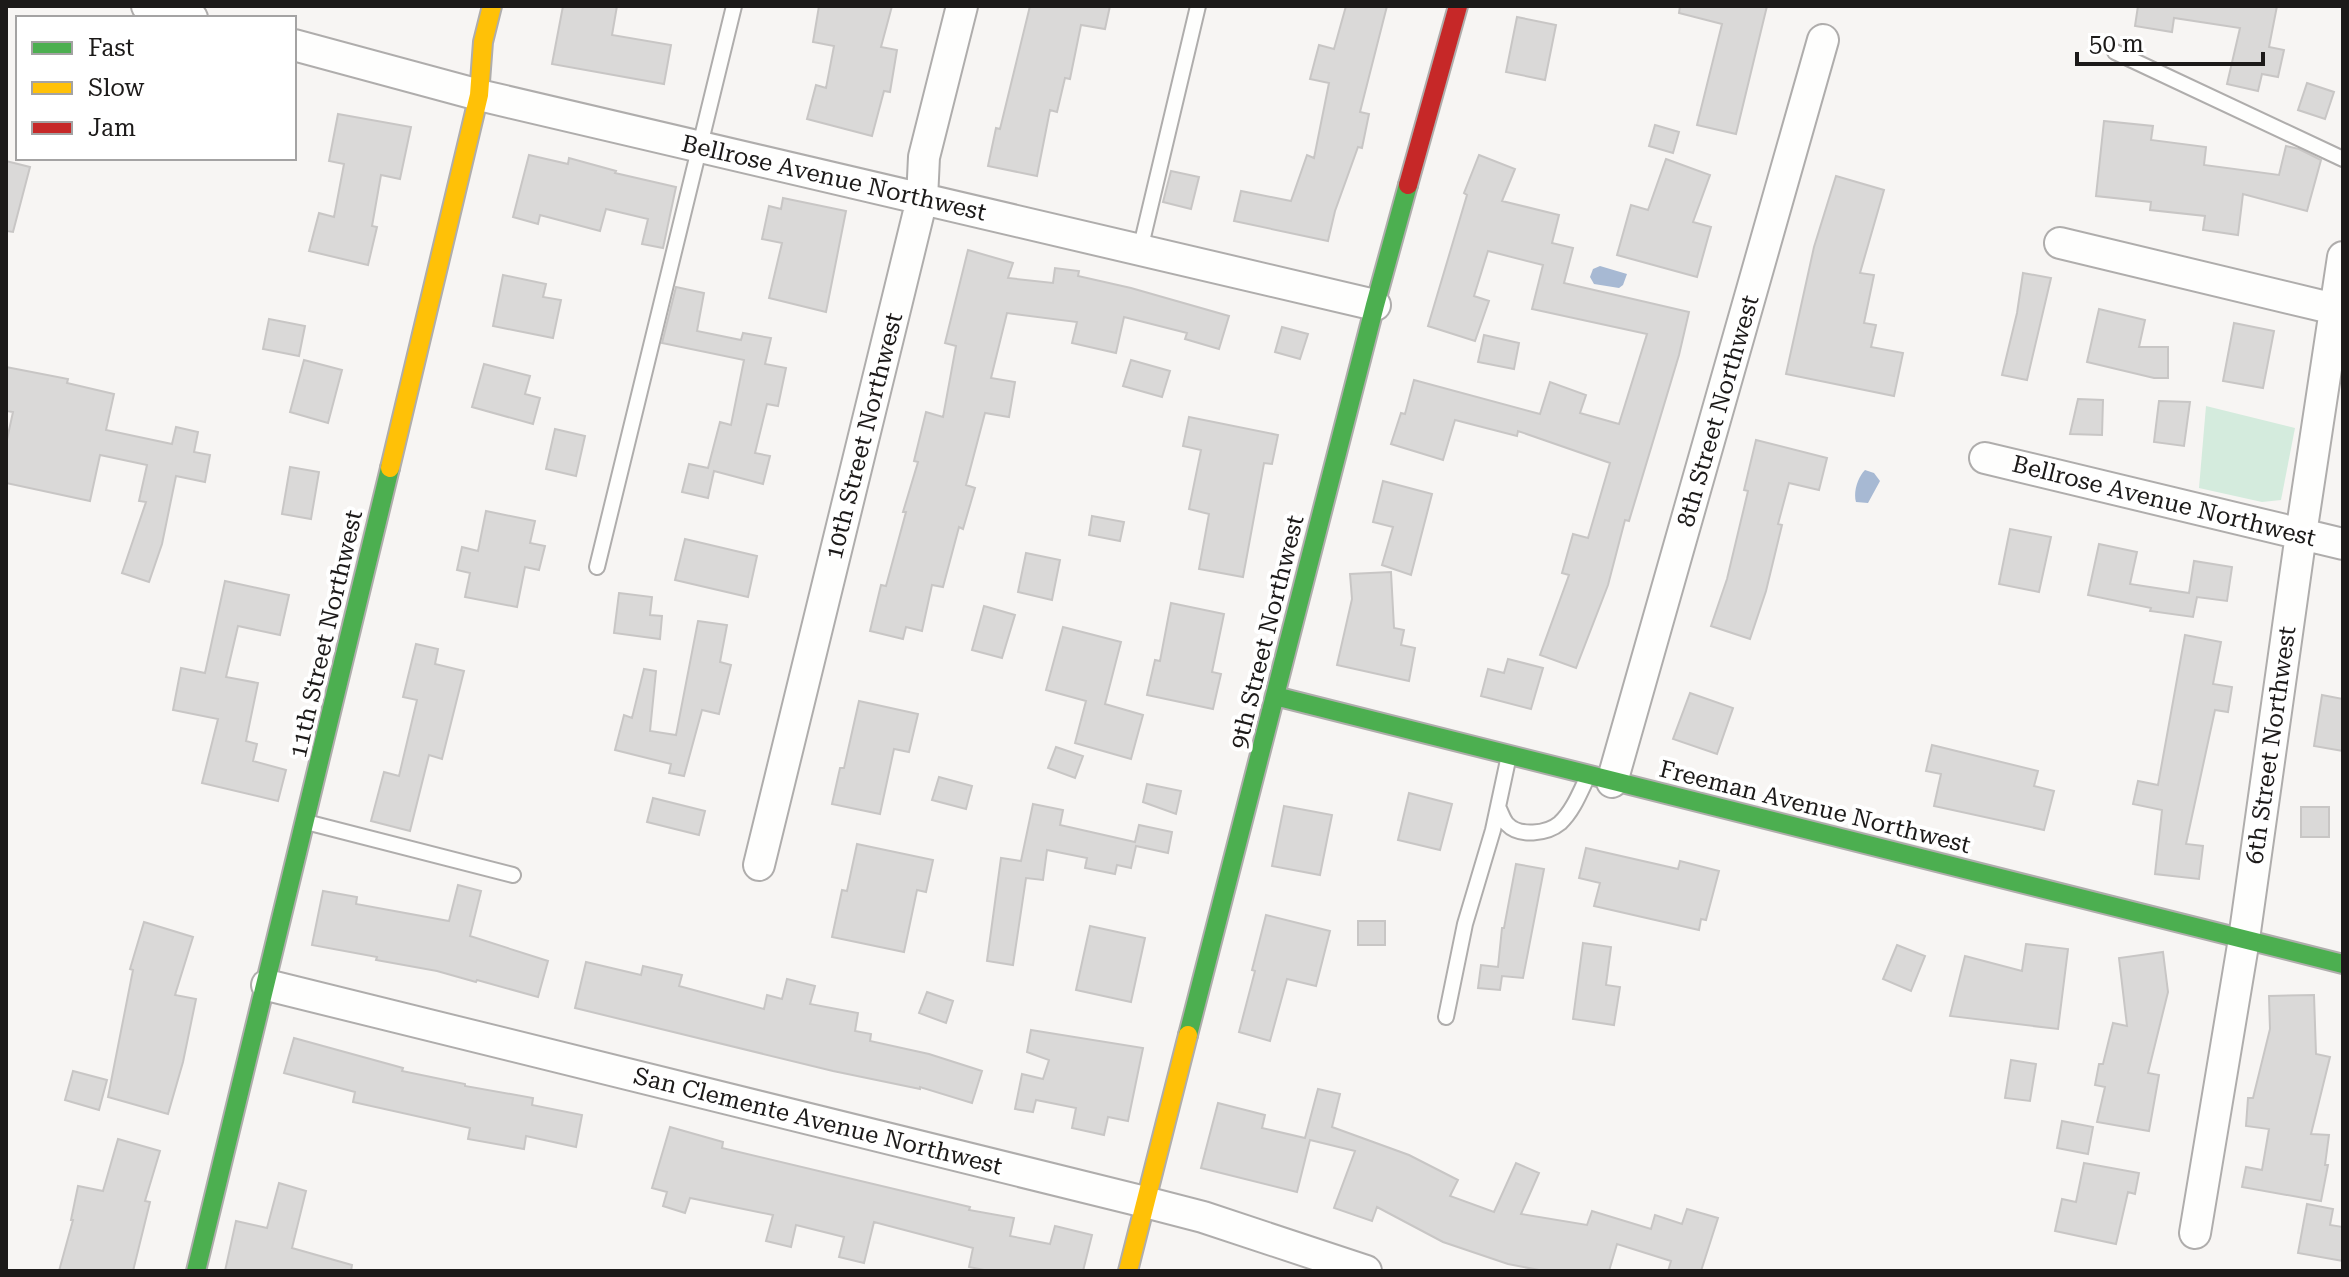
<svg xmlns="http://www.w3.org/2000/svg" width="2349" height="1277" viewBox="0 0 2349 1277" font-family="'Roboto Serif',serif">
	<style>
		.green { fill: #d4ebdd }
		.water { fill: #a7b9d3 }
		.building { fill: #dad9d8; stroke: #c8c6c5; stroke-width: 2 }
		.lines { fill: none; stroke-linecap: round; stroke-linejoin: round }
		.lane-casing { stroke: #afadac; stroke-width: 18 }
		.street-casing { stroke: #afadac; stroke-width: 34 }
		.fast-casing { stroke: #afadac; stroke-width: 22 }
		.slow-casing { stroke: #afadac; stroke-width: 22 }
		.jam-casing { stroke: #afadac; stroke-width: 22 }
		.lane { stroke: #fefefd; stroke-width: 14 }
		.street { stroke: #fefefd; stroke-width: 30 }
		.fast { stroke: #4caf50; stroke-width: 18 }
		.slow { stroke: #ffc107; stroke-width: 18 }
		.jam { stroke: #c62828; stroke-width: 18 }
		.labels { text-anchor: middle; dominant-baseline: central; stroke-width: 8; stroke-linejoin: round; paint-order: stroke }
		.street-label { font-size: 24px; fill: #1c1a19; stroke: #fff }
	</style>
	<rect width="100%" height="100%" fill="#f7f5f3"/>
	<path class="green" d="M2206 406 2295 428 2281 500 2262 502 2199 488Z"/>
	<path class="water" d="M1600 266 1627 274 1623 285 1619 288 1594 284 1590 277 1593 269Z
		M1865 470 1874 473 1880 481 1868 503 1856 502C1853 492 1858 477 1865 470Z"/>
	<path class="building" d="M563 6H617L612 35 671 45 664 84 552 64Z
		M819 6H892L881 47 897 50 890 92 884 91 872 136 807 119 816 85 826 88 834 46 813 42Z
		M1030 6H1110L1105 29 1081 25 1070 79 1065 78 1057 112 1050 110 1037 176 988 166 996 128 1000 129Z
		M1346 6H1387L1360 112 1369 114 1362 148 1358 147 1335 211 1328 241 1234 221 1241 191 1291 201 1307 155 1314 158 1329 83 1310 79 1319 45 1334 49Z
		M1680 6H1767L1736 134 1697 125 1722 24 1679 13Z
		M2138 6H2277L2269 47 2284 50 2278 77 2262 74 2258 91 2227 84 2240 28 2174 18 2172 32 2135 26Z
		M1517 17 1556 25 1545 80 1506 72Z
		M2307 83 2334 92 2325 119 2298 110Z
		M338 114 411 127 400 179 381 175 372 226 377 227 368 265 309 251 319 213 334 217 344 164 329 161Z
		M2104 121 2153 126 2151 140 2206 147 2204 165 2279 175 2286 146 2299 149 2321 160 2307 211 2243 194 2238 235 2203 230 2205 216 2150 210 2151 202 2096 196Z
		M1655 125 1679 132 1673 153 1649 146Z
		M529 155 568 164 569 158 616 171 615 173 676 187 663 248 642 244 648 219 606 209 600 231 540 215 538 224 513 217Z
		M1479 155 1515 169 1502 201 1559 215 1552 243 1573 248 1564 283 1689 312 1679 355 1629 521 1625 520 1608 585 1576 668 1540 655 1569 575 1562 573 1573 534 1588 538 1610 463 1518 431 1517 436 1455 420 1443 460 1391 444 1401 413 1405 414 1414 380 1540 414 1550 382 1586 395 1580 413 1619 424 1647 334 1532 309 1543 265 1488 251 1474 296 1489 301 1475 341 1428 326 1467 195 1464 193Z
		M1666 159 1710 175 1693 222 1711 227 1697 277 1617 255 1631 205 1648 210Z
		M6 161 30 167 13 232 6 231Z
		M1171 171 1199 177 1191 209 1163 202Z
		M1836 176 1884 190 1860 273 1874 275 1864 323 1876 325 1871 347 1903 353 1894 396 1786 374 1814 247Z
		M783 198 846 211 826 312 769 298 782 243 762 239 769 206 781 209Z
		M968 250 1013 263 1008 278 1053 283 1055 268 1079 271 1078 276 1131 288 1229 316 1219 349 1185 339 1187 333 1124 317 1116 353 1072 343 1077 322 1007 313 991 378 1015 382 1009 417 985 413 966 485 975 488 963 529 959 527 943 587 932 585 922 631 906 627 903 639 870 631 881 585 886 586 906 512H903L918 462 914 461 926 412 943 417 956 346 945 343Z
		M2023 273 2051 278 2027 380 2002 375 2017 313Z
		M503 275 546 284 543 297 561 300 553 338 493 326Z
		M676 287 704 293 697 331 741 340 743 333 771 338 765 364 786 368 778 406 767 404 755 453 770 456 763 484 714 471 708 498 682 492 689 464 708 468 720 422 731 425 744 360 662 343Z
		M2099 309 2145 320 2139 347H2168V378H2154L2087 362Z
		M269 319 305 326 299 356 263 349Z
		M2234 323 2274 331 2263 388 2223 381Z
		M1282 327 1308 334 1300 359 1275 352Z
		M1484 335 1519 343 1514 369 1478 362Z
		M304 360 342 370 328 423 290 412Z
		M1131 360 1170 371 1162 397 1123 386Z
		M484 364 530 376 525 394 540 398 533 424 472 407Z
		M6 367 68 379 67 383 114 394 106 430 172 444 176 427 198 432 194 452 210 455 205 482 176 476 162 544 149 582 122 573 146 502 139 501 147 465 100 455 90 501 6 483V444L13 412 6 411Z
		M2078 399 2103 400 2102 435 2070 434Z
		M2159 401 2190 402 2184 446 2154 442Z
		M1189 417 1278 435 1272 464 1264 463 1243 577 1199 569 1209 514 1189 509 1201 450 1183 446Z
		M555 429 585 436 576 476 546 469Z
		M1756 440 1827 458 1819 490 1789 483 1778 524 1782 525 1766 591 1750 639 1711 626 1727 579 1748 491 1744 490Z
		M290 467 319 472 311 519 282 514Z
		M1383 481 1432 494 1411 575 1382 565 1393 527 1373 522Z
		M486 511 535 521 530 543 545 546 539 570 525 567 517 607 465 597 470 573 457 570 462 547 478 551Z
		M1092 516 1124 522 1120 541 1089 535Z
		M2010 529 2051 537 2039 592 1999 584Z
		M685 539 757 556 748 597 675 580Z
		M2099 544 2137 552 2130 584 2189 593 2194 561 2232 567 2227 601 2197 597 2193 617 2150 611 2151 608 2088 595Z
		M1026 553 1060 560 1052 600 1018 592Z
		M1391 572 1394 628 1404 630 1401 645 1415 648 1409 681 1337 665 1352 599 1350 574Z
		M225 581 289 595 280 635 238 626 226 677 258 683 246 741 257 744 253 761 286 770 278 801 202 783 218 719 173 710 181 668 205 673Z
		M619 593 652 597 650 615 662 616 660 639 614 633Z
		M1171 603 1224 614 1212 672 1221 674 1213 709 1147 695 1155 660 1160 661Z
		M984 606 1015 615 1002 658 972 650Z
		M698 621 727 625 720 662 731 665 719 714 702 710 684 776 669 773 671 764 615 750 624 715 632 718 644 669 656 671 650 731 676 735Z
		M1063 627 1121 642 1105 704 1143 715 1131 759 1075 743 1086 701 1046 690Z
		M2185 635 2221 642 2213 684 2232 687 2228 712 2215 710 2186 844 2203 846 2199 879 2155 874 2162 810 2133 804 2138 781 2158 785Z
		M416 644 438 649 435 664 464 671 442 759 429 755 410 831 371 821 384 772 399 776 417 700 403 697Z
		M1508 659 1543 668 1531 709 1481 696 1488 669 1504 673Z
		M1690 693 1733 708 1717 754 1673 739Z
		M2322 695 2343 699V751L2314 746Z
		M859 701 918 714 909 752 894 749 880 814 832 804 840 768H844Z
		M1932 745 2038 771 2034 786 2054 791 2044 830 1934 806 1941 774 1926 771Z
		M1056 747 1083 756 1075 778 1048 768Z
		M939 777 972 786 966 809 932 800Z
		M1147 784 1181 791 1176 814 1143 802Z
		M1409 793 1452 804 1440 850 1398 840Z
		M653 798 705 811 699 835 647 822Z
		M1033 804 1063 810 1060 825 1135 842 1139 825 1172 832 1168 853 1136 846 1131 868 1117 865 1115 874 1085 868 1087 858 1047 850 1043 880 1026 878 1013 965 987 961 1001 858 1021 861Z
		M1284 806 1332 815 1320 875 1272 866Z
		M2301 807H2329V837H2301Z
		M857 844 933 860 926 892 917 890 904 952 832 937 842 890 847 891Z
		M1586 848 1678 869 1680 861 1719 871 1706 920 1701 919 1699 930 1594 906 1600 883 1579 878Z
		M1516 864 1544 869 1523 978 1502 976 1500 990 1478 988 1481 965 1498 967 1502 928H1504Z
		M458 885 481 891 470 936 548 961 538 997 477 980 476 982 437 971 376 960 377 957 312 945 323 891 357 897 356 904 449 921Z
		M1266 915 1330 931 1316 986 1287 979 1270 1041 1239 1032 1255 971 1252 970Z
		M1358 921H1385V945H1358Z
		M144 922 193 937 175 995 196 999 183 1062 168 1114 108 1097 133 970 130 969Z
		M1090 926 1145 938 1131 1002 1076 990Z
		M1583 943 1611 947 1606 985 1620 987 1614 1025 1573 1019Z
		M2026 944 2068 949 2058 1029 1950 1016 1965 956 2022 971Z
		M1897 945 1925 956 1911 991 1883 979Z
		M2163 952 2168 992 2148 1073 2159 1075 2149 1131 2097 1122 2105 1087 2095 1085 2099 1064H2103L2113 1023 2127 1026 2119 958Z
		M586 962 641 975 643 966 682 975 679 986 764 1009 767 995 782 999 787 979 815 986 810 1004 858 1013 855 1031 871 1034 870 1041 929 1054 982 1071 972 1103 920 1087V1089L833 1071 575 1008Z
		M927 992 953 1001 946 1023 919 1013Z
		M2314 995 2316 1054 2330 1057 2311 1134 2329 1135 2325 1165H2328L2321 1201 2242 1187 2246 1167 2262 1170 2269 1129 2246 1126 2248 1098H2253L2270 1029 2269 996Z
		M1031 1030 1143 1048 1128 1121 1108 1117 1104 1135 1072 1128 1076 1108 1036 1100 1033 1112 1015 1109 1022 1074 1043 1079 1049 1060 1027 1052Z
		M294 1038 403 1068 402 1071 465 1084V1086L533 1098 532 1105 582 1115 576 1147 526 1136 524 1149 468 1139 470 1128 353 1102 355 1092 284 1073Z
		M2011 1060 2036 1064 2030 1101 2005 1098Z
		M73 1071 107 1080 99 1110 65 1100Z
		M1318 1089 1340 1094 1332 1127 1409 1155 1458 1180 1450 1196 1494 1212 1516 1163 1539 1173 1521 1214 1587 1225 1592 1211 1651 1229 1655 1215 1682 1224 1687 1209 1718 1218 1701 1271H1668L1671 1261 1617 1244 1609 1271H1544L1508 1264 1443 1242 1377 1207 1372 1221 1334 1208 1355 1151 1310 1140 1297 1192 1201 1168 1218 1103 1265 1115 1262 1128 1305 1138Z
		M2062 1121 2093 1127 2088 1154 2057 1148Z
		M670 1127 723 1142 722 1148 970 1207 969 1210 1014 1218 1010 1236 1050 1244 1055 1226 1092 1235 1083 1271H989L969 1267 973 1248 874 1222 864 1263 839 1257 844 1237 796 1225 791 1247 766 1241 773 1215 690 1198 685 1213 663 1206 667 1192 652 1188Z
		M118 1139 160 1151 145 1201 150 1202 133 1271H59L73 1220H71L78 1186 103 1191Z
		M2084 1163 2139 1173 2135 1194 2128 1192 2116 1244 2055 1231 2062 1199 2076 1202Z
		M279 1183 306 1191 292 1248 352 1265 351 1271H225L236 1221 267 1228Z
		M2307 1204 2333 1209 2330 1225 2343 1227V1261L2298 1253Z"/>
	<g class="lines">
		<g class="lane-casing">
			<path id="lane" d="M2115 52 2343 159
				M1140 250 1198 6
				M597 567 734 6
				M1498 807C1501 812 1503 820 1507 824 1519 837 1547 834 1560 823 1572 812 1579 795 1586 780
				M310 823 513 875
				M1446 1017 1465 924 1493 830 1508 760"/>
		</g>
		<g class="street-casing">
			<path id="street" d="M147 6 192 18
				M294 45 479 95 1375 305
				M2060 243 2335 309
				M1985 458 2343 544
				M1612 782 1823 40
				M759 865 922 199 924 157 962 6
				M267 985 1145 1202 1203 1217 1366 1271
				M2195 1233 2244 939 2301 534 2343 257"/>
		</g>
		<g class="fast-casing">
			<path id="fast" d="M1275 696 2343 964
				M1188 1035 1375 305 1408 185
				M196 1271 390 468"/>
		</g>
		<g class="slow-casing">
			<path id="slow" d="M390 468 479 95 483 42 492 6
				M1128 1271 1188 1035"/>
		</g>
		<g class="jam-casing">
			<path id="jam" d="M1408 185 1458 6"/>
		</g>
		<use href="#lane" class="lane"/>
		<use href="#street" class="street"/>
		<use href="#fast" class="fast"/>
		<use href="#slow" class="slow"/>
		<use href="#jam" class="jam"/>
	</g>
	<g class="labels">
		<g class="street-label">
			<text transform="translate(834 178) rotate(13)">Bellrose Avenue Northwest</text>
			<text transform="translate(1718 411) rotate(-74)">8th Street Northwest</text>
			<text transform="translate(864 436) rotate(-76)">10th Street Northwest</text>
			<text transform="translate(2164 501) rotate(14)">Bellrose Avenue Northwest</text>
			<text transform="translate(1267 632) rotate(-76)">9th Street Northwest</text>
			<text transform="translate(326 634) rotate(-77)">11th Street Northwest</text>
			<text transform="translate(2271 745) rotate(-82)">6th Street Northwest</text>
			<text transform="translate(1815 807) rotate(14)">Freeman Avenue Northwest</text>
			<text transform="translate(818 1121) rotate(14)">San Clemente Avenue Northwest</text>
		</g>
	</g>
	<rect width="2349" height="1277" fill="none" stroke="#1c1a19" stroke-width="16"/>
	<rect x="16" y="16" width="280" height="144" fill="#ffffff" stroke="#a4a3a3" stroke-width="2"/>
	<rect x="32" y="42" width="40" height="12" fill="#4caf50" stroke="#a4a3a3" stroke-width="2"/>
	<text x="88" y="56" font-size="24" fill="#1c1a19">Fast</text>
	<rect x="32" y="82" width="40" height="12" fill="#ffc107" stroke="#a4a3a3" stroke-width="2"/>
	<text x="88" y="96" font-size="24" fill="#1c1a19">Slow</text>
	<rect x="32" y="122" width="40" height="12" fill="#c62828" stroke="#a4a3a3" stroke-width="2"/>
	<text x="88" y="136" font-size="24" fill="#1c1a19">Jam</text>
	<path d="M2077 52v12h186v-12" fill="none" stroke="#1c1a19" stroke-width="4"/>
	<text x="2089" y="52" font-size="24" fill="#1c1a19" stroke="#ffffff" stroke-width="6" paint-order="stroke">50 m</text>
</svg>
